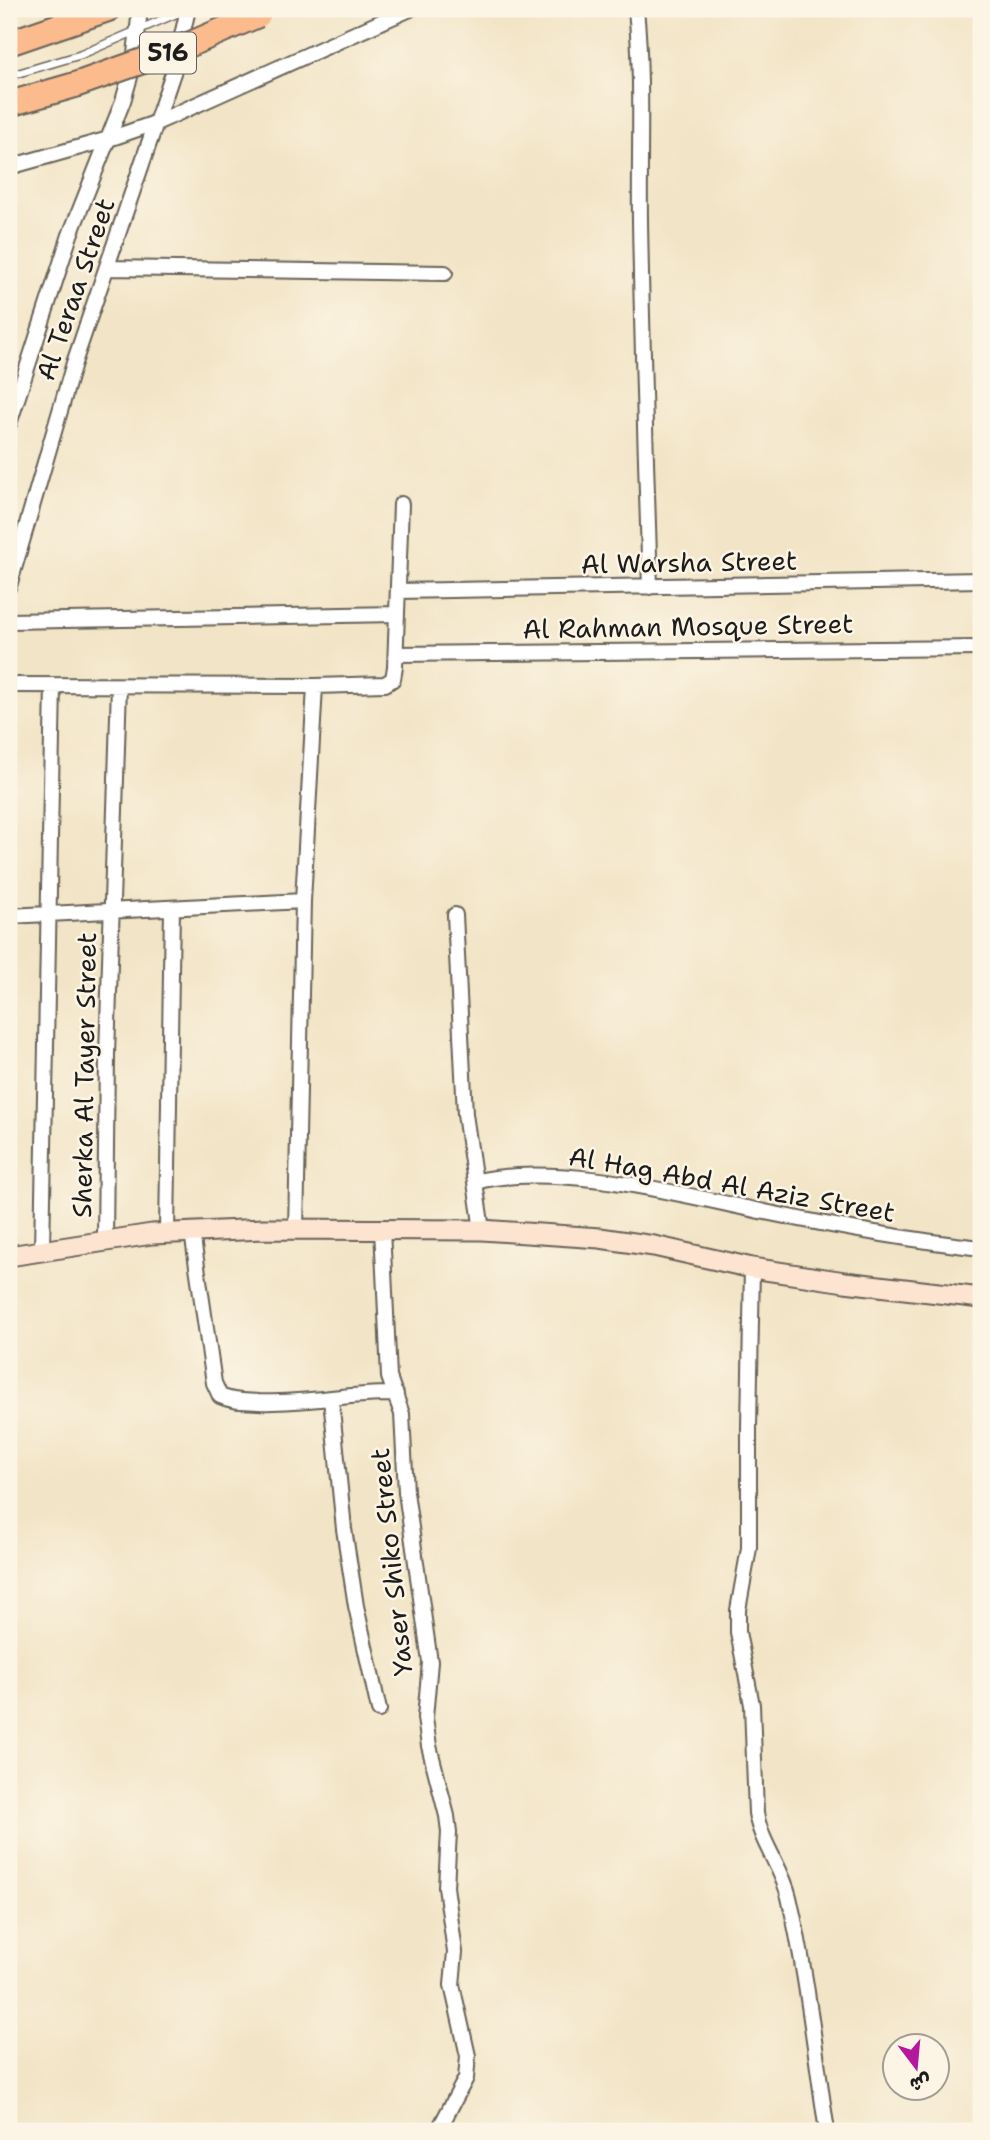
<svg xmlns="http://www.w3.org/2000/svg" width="990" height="2140" viewBox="0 0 990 2140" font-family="'Shantell Sans','Playpen Sans Arabic',sans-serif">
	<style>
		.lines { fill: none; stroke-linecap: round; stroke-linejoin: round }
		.lane-casing { stroke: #676258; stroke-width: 10 }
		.street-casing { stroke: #676258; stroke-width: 18 }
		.secondary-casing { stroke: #676258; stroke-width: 23 }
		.highway-casing { stroke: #676258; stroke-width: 28 }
		.lane { stroke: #fff; stroke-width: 7 }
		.street { stroke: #fff; stroke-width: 14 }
		.secondary { stroke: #fde4d1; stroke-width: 19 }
		.highway { stroke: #fbbb8d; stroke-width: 24 }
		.highway-bridge-casing { stroke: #676258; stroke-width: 28; stroke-linecap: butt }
		.highway-bridge { stroke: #fbbb8d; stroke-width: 24 }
		.labels { text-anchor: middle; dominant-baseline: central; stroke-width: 5; stroke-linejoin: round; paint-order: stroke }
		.shield { fill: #fcf5e5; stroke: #5f5d58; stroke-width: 2 }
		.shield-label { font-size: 24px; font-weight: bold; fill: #1c1c1c }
		.street-label { font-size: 26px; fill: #1c1c1c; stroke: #fcf5e5 }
	</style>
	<rect width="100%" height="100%" fill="#fcf5e5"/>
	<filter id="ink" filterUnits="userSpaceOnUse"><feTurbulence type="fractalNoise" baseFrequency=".0143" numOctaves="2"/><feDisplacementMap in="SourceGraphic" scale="14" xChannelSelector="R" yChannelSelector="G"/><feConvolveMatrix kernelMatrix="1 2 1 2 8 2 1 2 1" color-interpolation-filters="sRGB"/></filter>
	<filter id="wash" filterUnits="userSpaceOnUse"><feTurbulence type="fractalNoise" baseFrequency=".00686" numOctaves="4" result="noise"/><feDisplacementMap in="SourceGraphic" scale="28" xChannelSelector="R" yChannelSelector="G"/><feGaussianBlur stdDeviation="1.57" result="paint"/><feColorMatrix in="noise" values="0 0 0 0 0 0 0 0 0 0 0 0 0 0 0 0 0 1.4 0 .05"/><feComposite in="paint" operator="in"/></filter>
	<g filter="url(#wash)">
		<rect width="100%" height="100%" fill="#f2e4c6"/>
	</g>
	<g filter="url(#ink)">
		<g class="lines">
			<g class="lane-casing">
				<path id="lane" d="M9 76 80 55 187 9"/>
			</g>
			<g class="street-casing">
				<path id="street" d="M636 9C643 79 639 150 640 221 642 343 646 465 650 587
					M9 167 109 139 158 122 410 9
					M107 268 445 273
					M9 424 70 235 123 101 134 63 140 9
					M9 586 74 363 175 67 188 9
					M399 591 981 580
					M9 621 397 614
					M396 654 981 648
					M9 685 315 686 385 684 393 679 395 667 401 504
					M455 915 465 1114 482 1230
					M9 916 303 901
					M475 1182C557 1161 682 1195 765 1212 837 1227 908 1240 981 1248
					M296 1229 303 901 315 686
					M382 1229 389 1377 402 1414 406 1492 430 1662 425 1718 429 1746 447 1816 449 1832 446 1887 455 1952 452 1985 468 2056 466 2078 438 2131
					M192 1232 214 1383 220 1396C233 1402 245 1401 258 1402 304 1404 349 1393 396 1394
					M167 1233 172 908
					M105 1240 107 1055 119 686
					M42 1250 53 685
					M752 1268 749 1427V1548L738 1610V1632L752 1705 756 1813C761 1844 782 1867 789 1897 807 1974 815 2053 827 2131
					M331 1399 344 1529 356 1606 379 1710"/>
			</g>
			<g class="secondary-casing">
				<path id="secondary" d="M9 1256 152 1234 264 1229 482 1230 600 1238 654 1246 752 1268 845 1282 981 1298"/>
			</g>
			<g class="highway-casing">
				<path id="highway" d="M9 43 108 9
					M9 104 75 85"/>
			</g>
			<use href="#lane" class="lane"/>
			<use href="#street" class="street"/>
			<use href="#secondary" class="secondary"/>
			<use href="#highway" class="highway"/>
			<g class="highway-bridge-casing">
				<path id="highway-bridge" d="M75 85 188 45 258 15"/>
			</g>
			<use href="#highway-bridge" class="highway-bridge"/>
		</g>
	</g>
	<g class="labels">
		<rect class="shield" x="140" y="32.5" width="56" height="41" rx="5"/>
		<g class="shield-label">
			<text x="168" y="53">516</text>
		</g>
		<g class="street-label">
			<text transform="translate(75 289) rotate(-71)">Al Teraa Street</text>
			<text transform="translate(689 562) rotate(-1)">Al Warsha Street</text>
			<text transform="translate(688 626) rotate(-1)">Al Rahman Mosque Street</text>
			<text transform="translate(84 1075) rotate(-89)">Sherka Al Tayer Street</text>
			<text transform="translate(732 1184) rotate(10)">Al Hag Abd Al Aziz Street</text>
			<text transform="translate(391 1562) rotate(-96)">Yaser Shiko Street</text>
		</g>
	</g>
	<rect width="990" height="2140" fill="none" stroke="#fcf5e5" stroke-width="35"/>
	<g transform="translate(916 2067) rotate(164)"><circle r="33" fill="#fcf5e5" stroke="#a29e95" stroke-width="2"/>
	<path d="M0-5L12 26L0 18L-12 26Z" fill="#b5179e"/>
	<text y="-10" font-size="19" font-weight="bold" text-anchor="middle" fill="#1c1c1c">ش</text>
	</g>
</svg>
